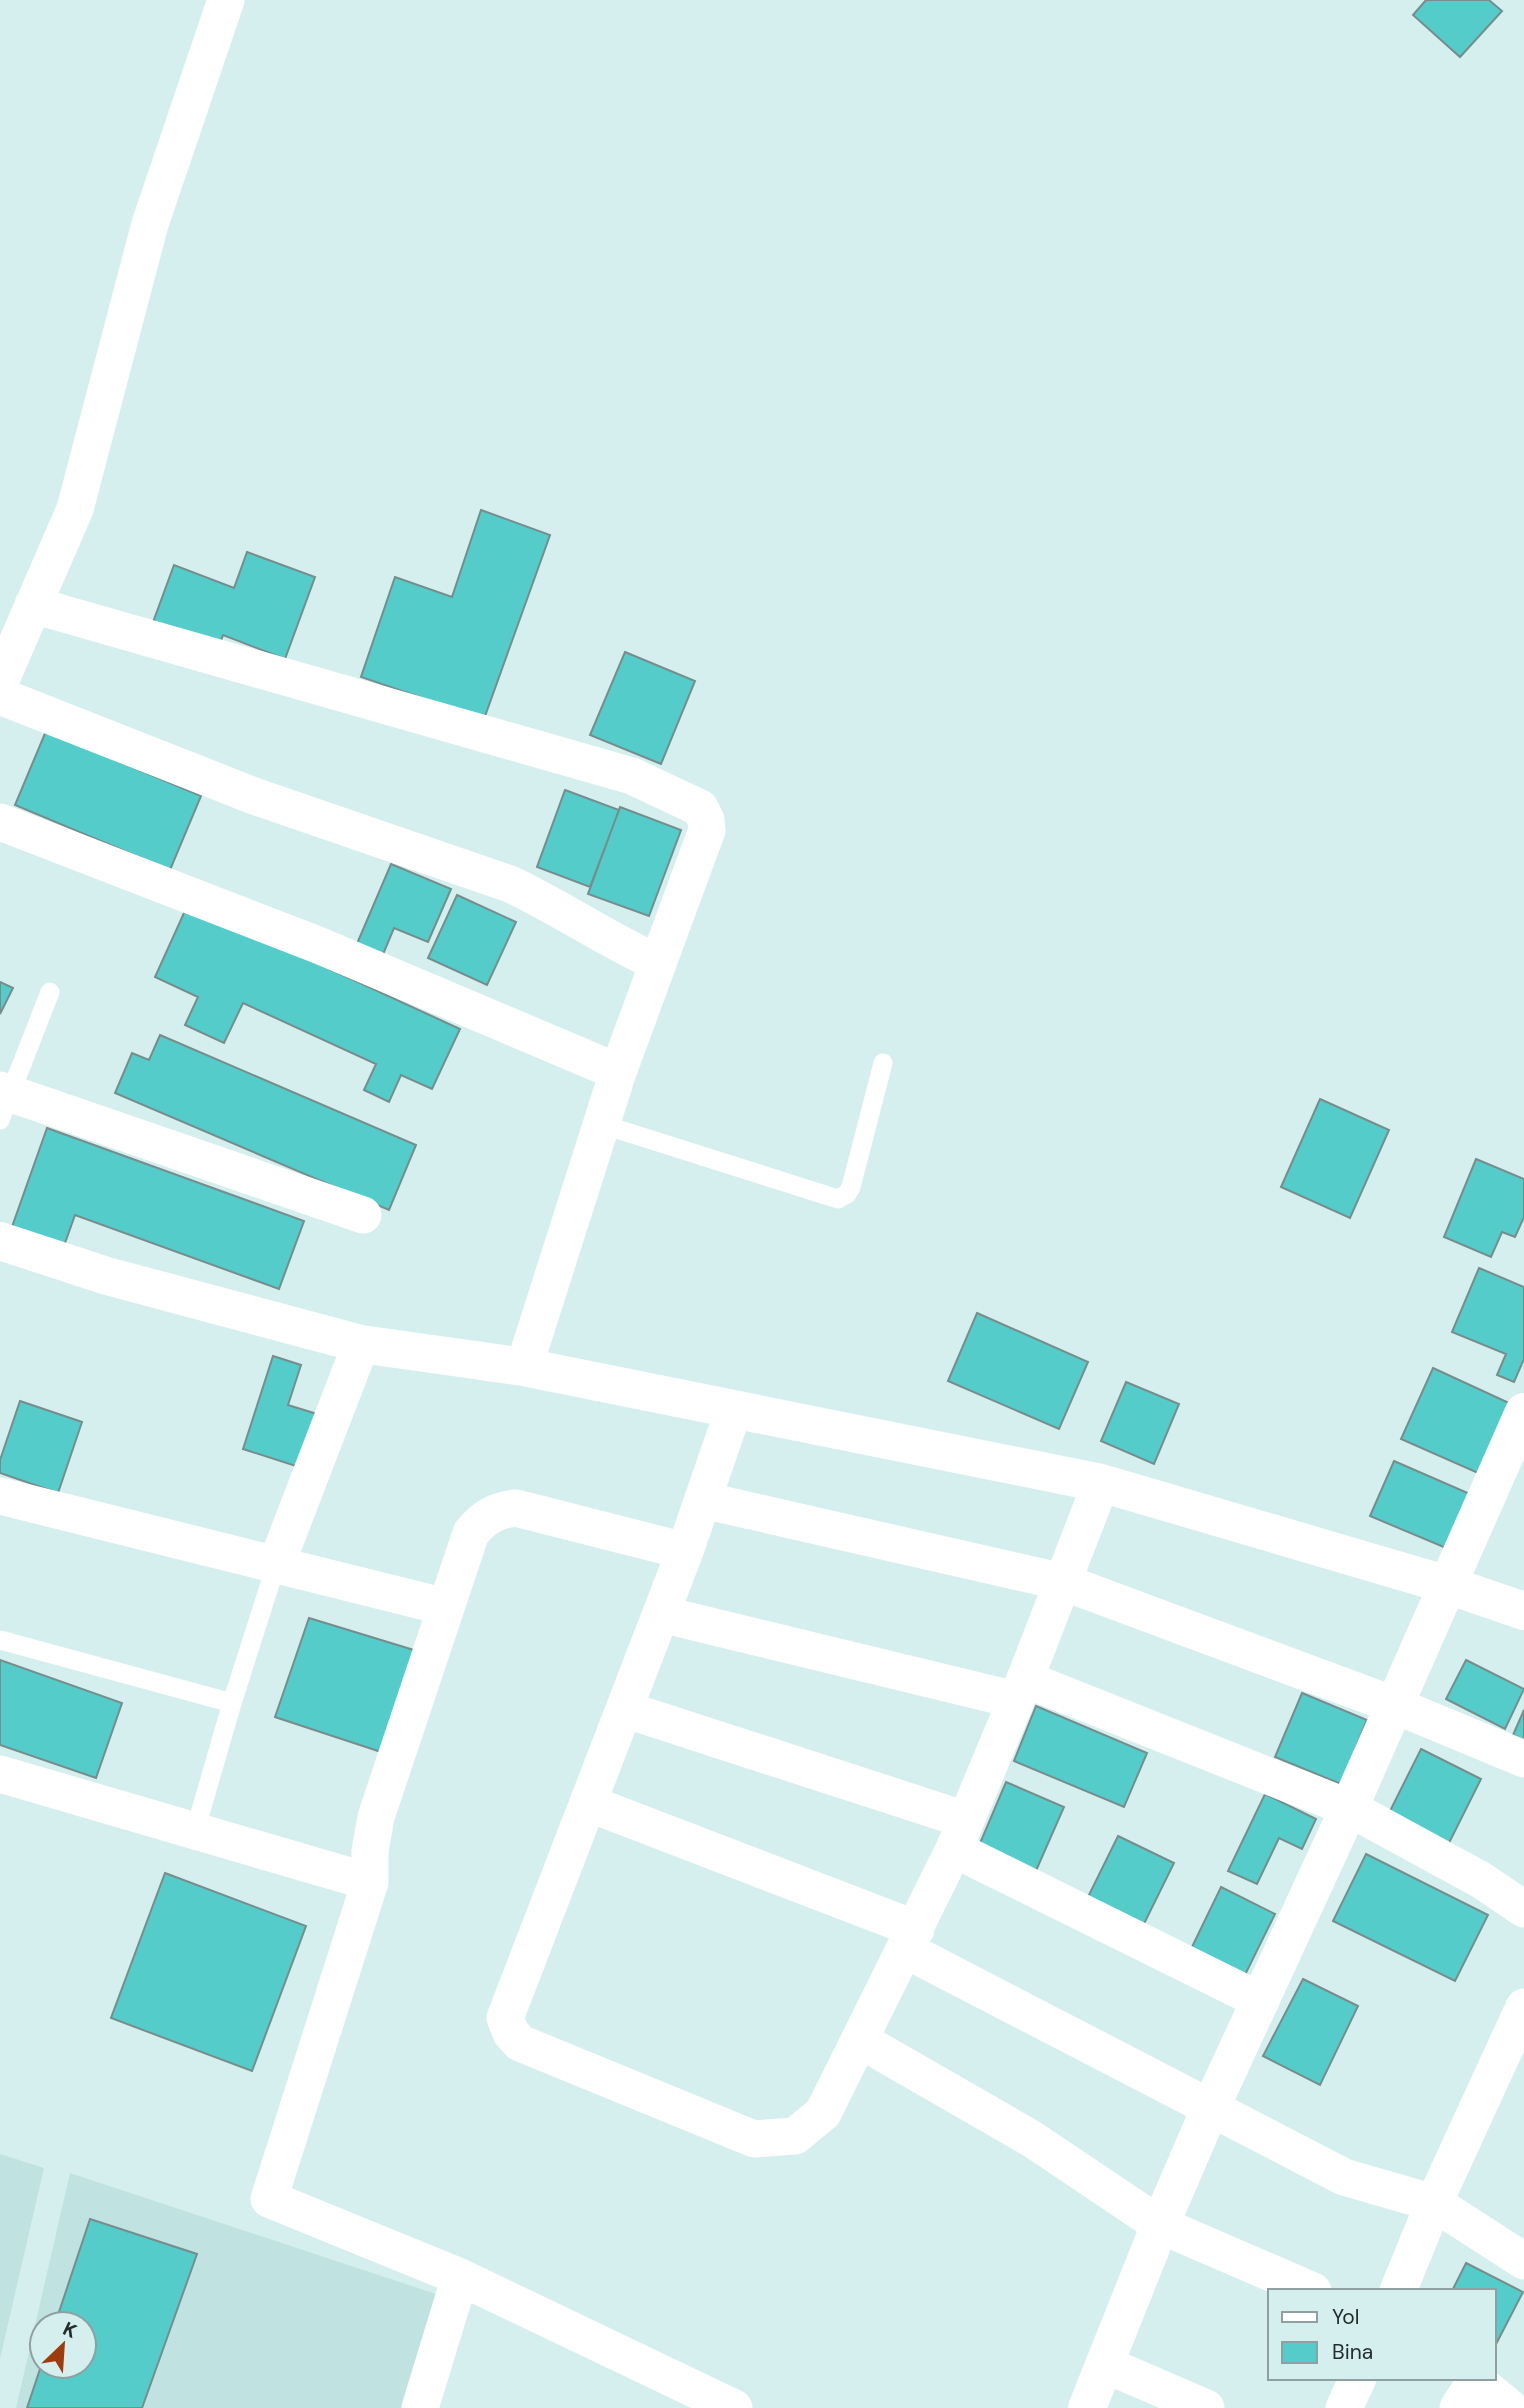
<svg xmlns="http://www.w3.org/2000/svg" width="1524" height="2408" viewBox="0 0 1524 2408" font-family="'DM Sans',sans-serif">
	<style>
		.built { fill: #c0e3e1; fill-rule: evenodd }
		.building { fill: #54cdca; stroke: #768d8c; stroke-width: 2 }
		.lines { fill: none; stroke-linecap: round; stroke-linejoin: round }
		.lane { stroke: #fff; stroke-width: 19 }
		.street { stroke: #fff; stroke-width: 37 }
		.secondary { stroke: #fff; stroke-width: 38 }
	</style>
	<rect width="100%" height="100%" fill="#d5efee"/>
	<path class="built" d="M0 2154 44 2168 0 2359Z
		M70 2173 451 2299 422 2408H16ZM42 2324H84V2366H42Z"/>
	<path class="building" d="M1426 0H1489L1502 11 1460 57 1413 15Z
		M481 510 550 535 484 719 361 677 395 577 452 597Z
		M247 552 315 577 285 659 223 635 218 649 152 625 174 565 234 588Z
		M625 652 695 681 661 764 590 735Z
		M46 731 201 796 170 870 15 805Z
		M565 790 619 810 590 887 537 867Z
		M620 807 681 830 649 916 588 894Z
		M391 864 451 889 428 942 394 928 379 964 353 953Z
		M457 895 516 922 487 985 428 958Z
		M188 904 460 1029 432 1089 401 1075 389 1102 364 1090 376 1064 243 1003 224 1043 185 1025 198 997 155 977Z
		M0 982 13 988 0 1014Z
		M160 1035 416 1145 389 1210 115 1093 132 1053 149 1060Z
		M1320 1099 1389 1130 1350 1218 1281 1187Z
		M47 1128 304 1221 279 1289 75 1215 59 1260 7 1241Z
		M1476 1159 1524 1179V1217L1515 1237 1502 1232 1491 1257 1444 1237Z
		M1479 1268 1524 1287V1359L1514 1382 1497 1375 1506 1354 1452 1332Z
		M977 1313 1088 1362 1059 1429 948 1381Z
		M273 1356 301 1365 288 1405 317 1414 299 1467 243 1449Z
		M1433 1368 1509 1403 1478 1473 1401 1439Z
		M1126 1382 1179 1404 1154 1464 1101 1441Z
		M20 1401 82 1422 58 1493 0 1473V1460Z
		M1394 1461 1470 1494 1446 1548 1370 1516Z
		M309 1618 417 1651 384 1753 275 1717Z
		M0 1660 122 1703 96 1778 0 1745Z
		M1466 1660 1524 1689 1505 1729 1446 1699Z
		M1302 1693 1367 1720 1341 1784 1275 1757Z
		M1036 1706 1147 1753 1124 1807 1014 1761Z
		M1524 1710V1740L1513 1735Z
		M1421 1749 1481 1779 1448 1845 1388 1815Z
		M1006 1782 1064 1807 1035 1873 978 1848Z
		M1265 1794 1316 1819 1302 1849 1279 1838 1257 1884 1228 1871Z
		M1118 1836 1174 1863 1139 1934 1083 1907Z
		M1366 1854 1488 1915 1455 1981 1333 1921Z
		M165 1873 306 1926 252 2071 111 2018Z
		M1221 1887 1275 1914 1244 1977 1190 1951Z
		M1303 1979 1358 2006 1320 2085 1263 2056Z
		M90 2219 197 2254 142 2408H27L42 2363V2366H84V2324H55Z
		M1466 2263 1523 2292 1494 2348V2291H1452Z"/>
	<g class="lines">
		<path class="lane" d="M0 1120 50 992
			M601 1124 838 1199 847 1194 851 1187 883 1063
			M0 1640 232 1703
			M195 1831 232 1703 276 1565"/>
		<path class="street" d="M33 605 632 776 700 808 706 820 707 830 618 1072 524 1367
			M0 682 75 509 150 224 226 0
			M0 696 254 796 510 884C561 908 607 940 658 963
			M0 822 318 945 618 1072
			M0 1090 363 1215
			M734 1409 685 1551 505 2018 511 2033 520 2043 754 2139 795 2136 823 2113 954 1849 1025 1679 1101 1483
			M0 1496 446 1607
			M703 1500 1063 1582 1394 1705 1524 1759
			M685 1551 516 1508C496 1510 484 1517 471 1533L376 1817 370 1851V1882L269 2199 460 2277 734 2408
			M276 1565 361 1344
			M661 1614 1016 1700
			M1025 1679 1349 1808 1481 1880 1524 1909
			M624 1709 966 1820
			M0 1774 370 1882
			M588 1803 916 1929
			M954 1849 1261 2001
			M906 1950 1344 2177 1434 2203 1524 2261
			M860 2040 1032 2139 1160 2225 1313 2291
			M1398 2291 1434 2203 1524 2007
			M1104 2364 1206 2408
			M420 2408 460 2277
			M1344 2408 1358 2378
			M1458 2408 1476 2380 1510 2408"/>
		<path class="secondary" d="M0 1241 107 1276 361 1344 524 1367 1101 1483 1448 1585 1524 1611
			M1087 2408 1160 2225 1210 2109 1349 1808 1524 1412"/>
	</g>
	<rect x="1268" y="2289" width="228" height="91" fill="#d5efee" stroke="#8ea1a0" stroke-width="2"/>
	<rect x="1282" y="2312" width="35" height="10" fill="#ffffff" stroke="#8ea1a0" stroke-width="2"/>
	<text x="1332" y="2324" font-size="21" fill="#232d2c">Yol</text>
	<rect x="1282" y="2342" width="35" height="21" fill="#54cdca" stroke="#8ea1a0" stroke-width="2"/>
	<text x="1332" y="2359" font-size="21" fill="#232d2c">Bina</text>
	<g transform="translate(63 2345) rotate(25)"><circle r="33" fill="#d5efee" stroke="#8ea1a0" stroke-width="2"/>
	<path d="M0-5L12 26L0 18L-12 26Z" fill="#a03b0d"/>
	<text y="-10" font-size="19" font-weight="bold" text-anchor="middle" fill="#232d2c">K</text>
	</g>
</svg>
